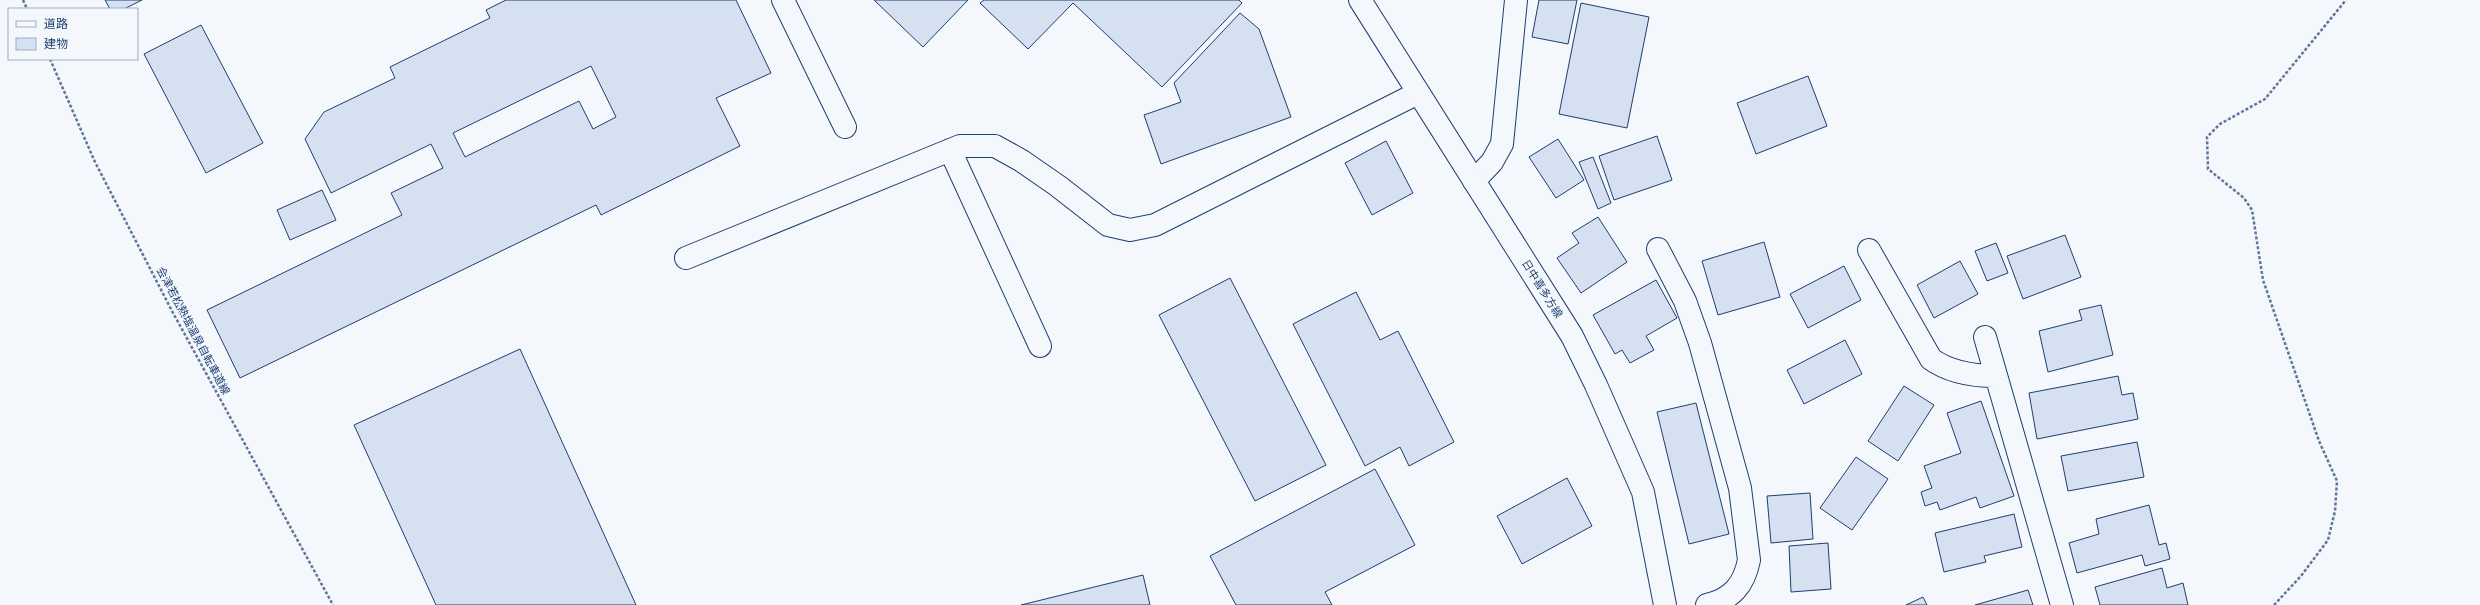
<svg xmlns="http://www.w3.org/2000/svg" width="2480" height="605" viewBox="0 0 2480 605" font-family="Signika,'Noto Sans JP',sans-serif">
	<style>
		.building { fill: #d5e0f0; stroke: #1d3f73; fill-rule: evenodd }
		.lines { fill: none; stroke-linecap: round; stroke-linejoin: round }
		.minor-casing { stroke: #1d3f73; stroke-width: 24 }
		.major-casing { stroke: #1d3f73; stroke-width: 24 }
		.path { stroke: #5e769c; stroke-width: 2.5; stroke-dasharray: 3 2; stroke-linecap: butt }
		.minor { stroke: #f4f7fb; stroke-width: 22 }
		.major { stroke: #f4f7fb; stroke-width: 22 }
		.labels { text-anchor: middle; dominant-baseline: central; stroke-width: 3; stroke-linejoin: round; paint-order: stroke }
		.street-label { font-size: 11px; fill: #1d3f73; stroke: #f4f7fb }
	</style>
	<rect width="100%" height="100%" fill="#f4f7fb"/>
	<path class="building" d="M105 0H142L124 9H110Z
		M506 0H736L771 73 716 98 740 146 601 215 596 205 240 378 207 310 402 215 391 193 443 168 431 144 331 193 305 139 324 112 395 78 390 67 490 18 486 10ZM591 66 616 117 593 129 579 101 465 157 453 133Z
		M874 0H968L923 47Z
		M984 0H1239L1242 3 1162 87 1073 3 1028 49 980 3Z
		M1539 0H1577L1568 44 1532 37Z
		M1581 3 1649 17 1627 128 1559 114Z
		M1240 13 1259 29 1291 117 1161 164 1144 115 1181 102 1174 83Z
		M201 25 263 143 206 173 144 54Z
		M1808 76 1827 126 1756 154 1737 103Z
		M1657 136 1672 180 1614 200 1599 156Z
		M1558 139 1584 180 1556 198 1529 157Z
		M1386 141 1413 193 1372 215 1345 163Z
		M1593 157 1611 203 1598 209 1579 162Z
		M322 190 336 220 290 240 277 210Z
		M1598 217 1627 262 1581 293 1557 258 1579 243 1572 233Z
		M2065 235 2081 277 2023 299 2007 256Z
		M1764 242 1780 297 1718 315 1702 261Z
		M1996 243 2008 273 1987 281 1975 251Z
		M1960 261 1978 294 1934 318 1917 285Z
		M1844 266 1861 300 1808 328 1790 294Z
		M1230 278 1326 465 1255 501 1159 315Z
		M1656 280 1677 318 1646 336 1654 350 1630 363 1622 350 1615 354 1593 315Z
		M1356 292 1380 340 1398 331 1454 442 1409 466 1400 447 1365 466 1293 324Z
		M2101 305 2113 355 2048 372 2039 331 2082 320 2079 310Z
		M1845 340 1862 374 1804 404 1787 370Z
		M520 349 636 605H436L354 425Z
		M2118 376 2122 395 2133 393 2138 419 2037 439 2029 393Z
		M1904 386 1934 405 1898 461 1868 441Z
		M1981 401 2014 496 1980 508 1976 497 1940 510 1937 502 1925 506 1921 492 1932 488 1924 466 1961 453 1947 413Z
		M1696 403 1729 534 1689 544 1657 412Z
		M2137 442 2144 477 2068 491 2061 456Z
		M1856 457 1888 479 1852 530 1820 508Z
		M1375 469 1415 545 1325 592 1332 605H1236L1210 556Z
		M1567 478 1592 526 1522 564 1497 516Z
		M1810 493 1813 539 1771 543 1767 496Z
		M2149 505 2159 545 2166 543 2170 559 2145 566 2142 555 2077 573 2069 543 2099 534 2096 519Z
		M2014 514 2022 547 1984 556 1986 562 1944 572 1935 533Z
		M1828 543 1831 589 1791 592 1789 546Z
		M2162 568 2167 588 2183 583 2188 605H2100L2095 587Z
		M1143 575 1150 605H1021Z
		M2028 590 2033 605H1975Z
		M1923 597 1927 605H1906Z"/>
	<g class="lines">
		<g class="minor-casing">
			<path id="minor" d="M783 0 845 127
				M950 150 1040 346
				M1474 181 1492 162 1502 144 1516 0
				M1658 249 1685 301 1700 343 1740 488 1749 560C1744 585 1732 599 1707 605
				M1869 250 1931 359C1949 372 1973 376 1996 376
				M686 258 960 146H995L1022 161 1058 186 1108 225 1130 230 1155 225 1418 93
				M1985 337 2062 605"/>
		</g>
		<g class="major-casing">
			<path id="major" d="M1360 0 1572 336 1596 385 1643 492 1665 605"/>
		</g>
		<path class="path" d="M23 0 27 9
			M50 59 95 162 172 311 333 605
			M2274 605 2301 576 2328 540 2335 511 2337 481 2319 441 2263 280 2252 210 2244 198 2208 169 2207 137 2220 124 2265 99 2346 0"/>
		<use href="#minor" class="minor"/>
		<use href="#major" class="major"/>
	</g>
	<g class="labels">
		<g class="street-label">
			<text transform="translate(1542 289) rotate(58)">日中喜多方線</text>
			<text transform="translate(193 331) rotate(62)">会津若松熱塩温泉自転車道線</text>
		</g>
	</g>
	<rect x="8" y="8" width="130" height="52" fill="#f4f7fb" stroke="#9eadc5"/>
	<rect x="16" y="21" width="20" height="6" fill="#f4f7fb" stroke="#9eadc5"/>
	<text x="44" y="28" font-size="12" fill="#1d3f73">道路</text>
	<rect x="16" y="38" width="20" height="12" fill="#d5e0f0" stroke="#9eadc5"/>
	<text x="44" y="48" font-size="12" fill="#1d3f73">建物</text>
</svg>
